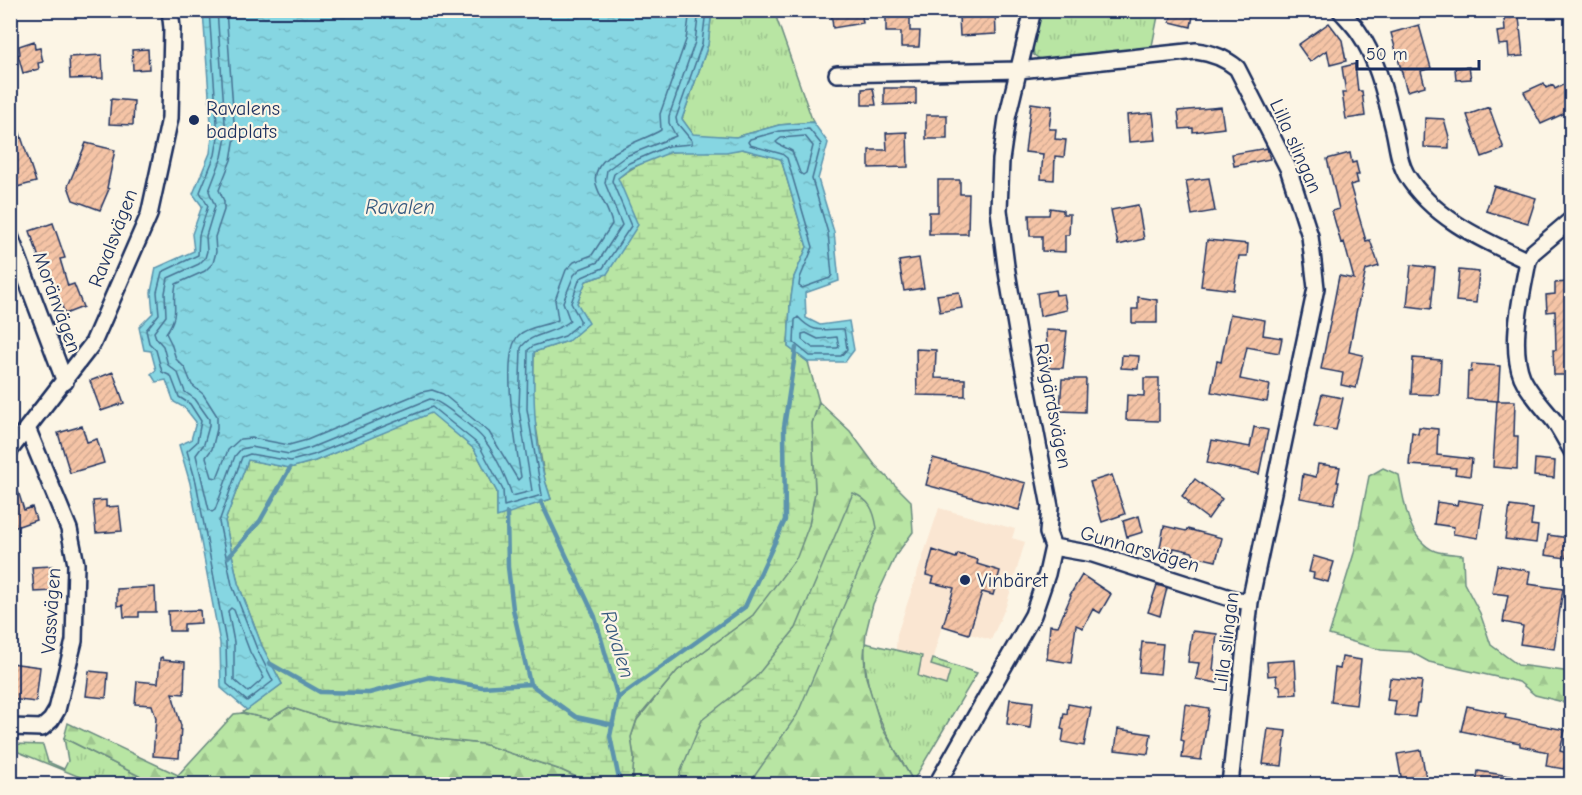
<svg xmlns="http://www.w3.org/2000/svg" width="1582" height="795" viewBox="0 0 1582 795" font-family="'Comic Neue',sans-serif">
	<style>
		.built { fill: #fae6d2 }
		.grass { fill: url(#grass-tufts); stroke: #6a8a80; stroke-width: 1.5 }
		.forest { fill: url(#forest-firs); stroke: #6a8a80; stroke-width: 1.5 }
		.wetland { fill: url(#wetland-marsh); stroke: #6a8a80; stroke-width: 1.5 }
		.water { fill: url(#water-ripples); stroke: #5b93ad; stroke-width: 1.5 }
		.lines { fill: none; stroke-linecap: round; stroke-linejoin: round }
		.shore { stroke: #467293; stroke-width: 1.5 }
		.stream { stroke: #5b93ad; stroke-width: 4.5 }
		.building { fill: url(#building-hatch); stroke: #1b2f5e; stroke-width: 1.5 }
		.minor-casing { stroke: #1b2f5e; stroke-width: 20 }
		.minor { stroke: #fcf5e5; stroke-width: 15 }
		.poi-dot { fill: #1b2f5e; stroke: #fcf5e5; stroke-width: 2 }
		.labels { text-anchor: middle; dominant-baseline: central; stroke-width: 4.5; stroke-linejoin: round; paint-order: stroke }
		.poi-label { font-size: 20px; fill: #1b2f5e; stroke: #fcf5e5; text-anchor: start }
		.street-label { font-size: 20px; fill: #1b2f5e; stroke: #fcf5e5 }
		.water-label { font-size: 21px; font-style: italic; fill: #36597f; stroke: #fcf5e5 }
	</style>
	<defs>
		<pattern id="grass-tufts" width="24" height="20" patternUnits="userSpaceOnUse" patternTransform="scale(1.5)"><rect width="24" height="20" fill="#b8e5a3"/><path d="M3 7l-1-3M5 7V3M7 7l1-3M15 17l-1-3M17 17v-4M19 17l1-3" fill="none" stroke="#9ec58f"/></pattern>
		<pattern id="forest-firs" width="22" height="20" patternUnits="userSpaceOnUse" patternTransform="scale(1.5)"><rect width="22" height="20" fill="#b8e5a3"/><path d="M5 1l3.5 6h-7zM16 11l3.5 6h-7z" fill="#9ec58f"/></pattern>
		<pattern id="wetland-marsh" width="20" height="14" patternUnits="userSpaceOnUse" patternTransform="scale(1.5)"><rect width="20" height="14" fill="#b8e5a3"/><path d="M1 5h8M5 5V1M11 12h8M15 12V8" fill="none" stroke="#9ec58f"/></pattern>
		<pattern id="water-ripples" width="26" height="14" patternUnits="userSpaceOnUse" patternTransform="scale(1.5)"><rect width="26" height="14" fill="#86d6e2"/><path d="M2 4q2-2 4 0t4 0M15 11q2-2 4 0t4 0" fill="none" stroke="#73b8c4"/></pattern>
		<pattern id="building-hatch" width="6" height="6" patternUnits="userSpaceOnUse" patternTransform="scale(1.5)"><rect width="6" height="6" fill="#f5c4a6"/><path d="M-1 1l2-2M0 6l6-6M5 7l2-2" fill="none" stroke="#d1a991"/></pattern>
	</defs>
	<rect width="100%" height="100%" fill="#fcf5e5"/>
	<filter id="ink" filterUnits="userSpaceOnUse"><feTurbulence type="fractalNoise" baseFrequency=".0167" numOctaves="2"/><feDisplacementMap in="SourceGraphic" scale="12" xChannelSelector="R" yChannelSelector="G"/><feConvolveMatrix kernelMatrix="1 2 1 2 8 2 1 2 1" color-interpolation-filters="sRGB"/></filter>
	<g filter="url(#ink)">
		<path class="built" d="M939 508 1015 529 1012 538 1025 542 1006 606 991 640 942 626 931 664 950 670 947 685 918 676 896 649 897 634Z"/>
		<path class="grass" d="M712 11H774L813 122 779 125 736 137 693 135 682 119 708 45Z
			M1039 11H1159L1151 51 1043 61 1034 55 1032 45Z
			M865 643 922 656 918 676 946 685 950 671 931 665 933 659 977 673 913 781C887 736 862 697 865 643Z
			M64 738 155 784H97L11 749V746L14 744 43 745 48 762 64 769 68 761Z"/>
		<path class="forest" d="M819 402 850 431 875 465 911 501 913 532 896 555 873 604 866 632 864 656 866 677 881 726 913 781 911 784H632L634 758 631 737 637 720 677 671 753 615 809 525 815 492 812 423Z
			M1383 468 1399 475C1404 500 1407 539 1435 551 1443 554 1455 554 1463 555L1464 583 1480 613 1491 645 1518 665 1571 672V704L1535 695 1519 682 1429 662 1411 652 1381 650 1329 635 1354 553 1369 476Z
			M289 707 328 720 438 739 483 744 561 770 592 784H155L64 738 68 723 178 775 234 714 242 713 269 719Z"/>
		<path class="wetland" d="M742 149 781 159 807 247 794 277 790 305 788 347 808 362 819 402 812 423 815 492 809 525 797 557 753 615 677 671 637 719 631 737 634 758 632 784H592L561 770 483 744 438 739 328 720 289 707 269 719 242 713 282 684 262 646 238 583 225 521 248 460 290 468 315 461 431 412 474 449 497 492V516L551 499 545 481 533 408 534 352 568 341 577 303 586 281 607 274 618 178C631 168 656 154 672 152 695 149 719 153 742 149Z
			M853 493C870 500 874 510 877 528L797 715 749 784H682L680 773 702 720 754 679 796 628Z"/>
		<path class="water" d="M712 10 708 45 682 119 693 134 736 137 779 125 813 122 828 143 818 179 834 232 839 281 805 293 806 318 820 325 849 321 854 350 845 362H808L788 347 790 305 794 277 807 247 781 159 742 149 726 152H671L631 168 618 178 638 225 607 274 586 281 577 303 589 323 568 341 534 352C533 401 534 452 551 499L497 517V492L474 449 431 413 315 461 290 468 248 460 225 521 238 583 262 646 282 684 247 710 221 688 220 643 190 483 179 445 191 440 196 422 185 408 174 402 166 380 156 382 151 374 156 370 151 351 144 350 139 327 153 313 151 292 156 268 194 251 192 234 202 206 193 194 210 153 212 137 203 11Z"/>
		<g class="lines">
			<path class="shore" d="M209 10 218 137 215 155 200 192 208 206 199 235 198 255 162 272 157 292 159 314 146 330 149 343 156 350 162 372 171 376 179 397 190 404 201 421 197 442 187 451 196 482 226 642 227 684 247 701 273 681 257 649 232 585 219 522 242 457 250 454 291 461 313 455 432 407 479 445 503 490 504 506 542 495 527 409 528 350 533 346 565 336 580 323V320L571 303 580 278 603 268 631 226 612 181 614 174 629 163 668 146 692 144V141L677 123 676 118 702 44 706 10
				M217 10 226 137 222 157 209 191 215 206 206 236 207 251 205 258 199 264 168 278 165 293 166 316 154 332 156 338 163 346 168 365 178 373 185 392 195 399 209 419V426L204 444 196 455 209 510 212 512 215 510 235 456 241 449 251 447 289 454 310 448 430 399C440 400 479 432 485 441 495 454 508 481 512 496L532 491 519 410 521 348C529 333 555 334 570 321L563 302 574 275 580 269 598 262 622 225 605 183 607 170 626 156 676 136 669 123V116L695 42 699 10
				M226 10 235 137 231 160 219 190 224 201V210L215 237 216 252 213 263 205 271 176 284C171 306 181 312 166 333L171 343 176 359 185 368 192 385 203 394 217 416V429L212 449 206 457 212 477 217 478 228 450 240 439 252 438 289 445 307 440 422 392 432 390 443 394 489 432 518 480 521 477C517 450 499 353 519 335 529 326 546 326 558 320L555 300 566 270 574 262 592 255 612 224C610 211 600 198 596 184 589 153 642 142 661 130L660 114 686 40 690 10
				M809 129 821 144 812 179 828 233 832 275 830 278 802 288 799 286 800 278 813 247 787 158 782 154 750 145 748 142 750 139 780 131Z
				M805 136 813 146 806 173 803 175 800 173 792 151 778 144 776 142 781 138Z
				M798 317C816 336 822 328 844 329L847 349 841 356H810L794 343 795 320Z
				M806 333 818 339 837 337 839 347 837 348H813L802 340V334Z
				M231 608 234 610 250 652 264 678 248 692 234 680V642L228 611Z"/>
			<path class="stream" d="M541 502 595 617 618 698
				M507 513 508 567 513 609 530 684
				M228 557 260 521 290 468
				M269 663 320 692 369 693 430 677 482 687 530 684 576 717 613 725
				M620 784 610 736 618 698 745 607 785 520 784 427 796 348"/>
		</g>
		<path class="building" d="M831 10H861L863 23 833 28Z
			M886 10H910V31H920L919 47H901V32H886Z
			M972 10H995L996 34 960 36 959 17 973 16Z
			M1172 10H1194L1191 27 1170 22Z
			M1519 17 1523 56 1509 57 1508 44 1499 45 1497 32 1505 31 1504 18Z
			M1329 23 1342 40 1346 61 1330 65 1327 50 1310 62 1298 45Z
			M1419 25 1431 68 1421 71 1425 86 1407 91 1391 33Z
			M34 41 35 49 40 48 43 62 38 63 39 69 23 73 18 55 20 54 19 46Z
			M148 49 149 69 133 70 132 50Z
			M102 55 103 78 70 79 69 57Z
			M1355 64 1358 91H1362L1365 116 1346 119 1342 93H1346L1342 67Z
			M1469 67 1471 79 1456 80 1455 68Z
			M1572 80V110L1541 124 1524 92 1544 83 1546 88 1553 85 1555 89Z
			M873 88 876 105H862V89Z
			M884 88H916V104L884 105Z
			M111 99 134 101 133 125 109 124Z
			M1031 103 1052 106 1049 129H1056L1055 139 1066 140 1064 157 1055 156 1054 180 1041 179 1043 154 1025 152Z
			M1221 107 1224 128 1193 132V128L1180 129 1178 111Z
			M1489 107 1504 149 1482 157 1467 115Z
			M10 112H13L36 182 13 188 10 180Z
			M1153 113 1156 140 1129 142 1127 115Z
			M926 115H947V139H926Z
			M1425 118 1444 119 1449 137V148L1424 147Z
			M907 132 908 167 869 168V150H887L886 133Z
			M86 143 115 150 107 188 109 189 100 210 73 200 68 186Z
			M1267 148 1270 159 1234 166 1232 154Z
			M1350 153 1352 163 1356 162 1359 175H1356L1358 183 1350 185 1366 241 1370 240 1379 266 1366 270 1356 313 1349 352 1363 355 1356 388 1341 385 1343 373 1321 369 1339 276 1354 279 1344 242 1341 243 1332 211 1339 209 1327 159Z
			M1209 178 1215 211 1192 215 1186 181Z
			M938 180H960V194H969L968 234H929V212H938Z
			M1494 186 1536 198 1528 223 1486 211Z
			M1138 205 1144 239 1118 245 1111 210Z
			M1050 208 1063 210V214H1070L1069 235H1065V252L1042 251V236H1030L1029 215H1049Z
			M53 223 65 258 60 259 68 286 74 284 83 307 65 314 49 272H48L45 266 42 267 30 231Z
			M1207 240 1248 244 1247 256H1239L1234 290 1201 286Z
			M919 258 924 288 904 291 899 261Z
			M1411 265 1435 268 1431 309 1407 306Z
			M1459 270 1479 272 1476 303 1456 301Z
			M1567 282 1568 332H1572V375H1554L1553 350H1556L1555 311 1547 312 1546 295 1555 294V283Z
			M1055 290 1056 295 1064 294 1067 310 1040 316 1037 293Z
			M959 292 962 308 940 312 937 295Z
			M1138 297 1157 300V323H1132V309H1138Z
			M1230 314 1265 320 1263 335 1282 338 1279 353 1247 347 1240 379 1270 385 1267 402 1211 392 1217 361 1221 362Z
			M1046 330 1067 331 1063 368H1048Z
			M916 349 936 350 935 378 965 379V396L917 395Z
			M1122 355 1139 356 1138 369 1121 368Z
			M1413 358 1441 360 1439 395 1411 394Z
			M1472 364 1500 366 1498 401H1515L1514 436H1518L1517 469 1493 467 1497 401 1467 399 1468 372H1471Z
			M113 372 124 403 101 411 90 381Z
			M1144 378H1159V421L1126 420 1127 395 1144 396Z
			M1062 379H1086L1085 412 1060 411Z
			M1322 394 1343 398 1336 430 1314 426Z
			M82 426 87 442 97 439 104 463 70 473 58 433Z
			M1254 427 1268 430 1259 474 1207 463 1212 440 1250 447Z
			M1419 427 1438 429 1437 455 1472 459 1470 476 1455 474 1456 468 1409 465 1412 432 1418 434Z
			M933 458 1026 483 1019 510 926 485Z
			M1535 459 1555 461 1554 478 1534 476Z
			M1318 464 1340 467 1337 482H1339L1334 504 1300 498 1303 474 1316 477Z
			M13 475 24 510 32 507 36 520 13 528 10 521V476Z
			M1112 475 1125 514 1102 522 1090 482Z
			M1195 479 1222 499 1208 519 1188 504 1189 502 1182 496Z
			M106 500V507L119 506 122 531 96 533 93 501Z
			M1458 500 1483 504 1478 538 1453 534 1454 527 1434 524 1437 502 1457 505Z
			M1510 506 1533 509 1531 525 1538 526 1536 543 1505 539Z
			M1139 516 1143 532 1127 537 1123 521Z
			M1164 526 1186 531 1187 529 1222 538 1216 561 1203 558 1197 561 1192 552 1174 548 1173 552 1160 548Z
			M1548 535 1569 538 1566 558 1545 555Z
			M933 550 956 558 958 554 965 556 978 560 977 564 1000 571 993 595 982 592 969 634 943 626 954 588 932 583 934 577 926 575Z
			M1313 556 1334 562 1328 582 1313 578 1314 573 1309 572Z
			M1497 565 1530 571 1528 584 1563 589 1554 649 1520 644 1523 626 1503 622 1508 595 1492 593Z
			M52 566 54 591 34 592 32 567Z
			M1082 575 1111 594 1100 613 1093 609 1083 628 1076 625 1071 663 1047 659 1050 625 1058 626 1071 596 1070 595Z
			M1157 585 1167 588 1160 616 1148 612Z
			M155 587 156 612H139V617H124L123 605 117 606V589Z
			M200 610 201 623 184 624V631H169L168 611Z
			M1192 631 1217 634 1213 670 1219 671 1217 683 1196 679 1199 663 1188 662Z
			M1142 642 1163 644 1160 674 1139 672Z
			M162 657 163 660 185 662 184 694 172 693 181 726 179 758 153 756 156 718 152 705 135 704 137 681 158 683 160 658Z
			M1342 657 1361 660 1356 705 1331 702 1335 668 1340 669Z
			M1295 660 1297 694 1281 695 1280 686 1277 685 1276 675 1268 676 1267 662Z
			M10 663 40 667 36 702 10 699Z
			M89 671 108 673 106 698 86 696Z
			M1390 678 1422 681 1419 704H1417L1415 717 1394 715 1396 701 1387 700Z
			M1010 699 1033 702 1030 728 1007 724Z
			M1068 704 1091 708 1084 746 1062 742 1064 730 1061 729 1064 713 1067 714Z
			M1185 704 1209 708 1201 760 1182 758 1184 741 1181 740Z
			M1467 706 1506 714 1505 718 1565 730 1560 751 1567 753 1564 769 1546 766 1548 752 1520 746V743L1461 731Z
			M1118 729 1151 734 1148 754 1115 750Z
			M1268 729 1286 731 1282 766 1263 764Z
			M1421 750 1426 778 1402 782 1397 754Z
			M1478 771 1516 777 1515 784H1476Z"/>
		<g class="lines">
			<g class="minor-casing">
				<path id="minor" d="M1340 10C1346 17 1353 24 1358 31 1377 58 1385 94 1393 126 1397 140 1398 161 1406 174 1432 218 1483 240 1528 261 1522 294 1509 345 1522 377 1529 393 1544 408 1555 422 1561 431 1566 441 1572 451
					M837 74 1019 70 1196 51C1212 53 1225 58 1237 68L1288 168 1310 236 1316 288 1250 602 1230 784
					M10 236 65 382
					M1528 261 1532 253 1572 219
					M10 450 93 343 149 215 170 118 172 28 170 10
					M1053 547 1093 554 1233 599 1250 602
					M10 727 42 728 51 720 57 710 74 641 76 564 69 529 28 430
					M937 784 1033 615 1047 574 1053 547 1048 533 1050 507 1021 355 1006 266 999 210 1001 160 1007 118 1033 10"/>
			</g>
			<use href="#minor" class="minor"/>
		</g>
	</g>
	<g class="poi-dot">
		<circle cx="194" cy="120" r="6"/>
		<circle cx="965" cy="580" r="6"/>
	</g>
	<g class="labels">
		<g class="poi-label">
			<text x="206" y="108">Ravalens<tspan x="206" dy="23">badplats</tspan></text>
			<text x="977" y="580">Vinbäret</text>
		</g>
		<g class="street-label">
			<text transform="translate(1296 146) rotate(66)">Lilla slingan</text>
			<text transform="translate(113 238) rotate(-69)">Ravalsvägen</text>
			<text transform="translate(57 302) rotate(70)">Moränvägen</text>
			<text transform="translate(1053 406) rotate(79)">Rävgärdsvägen</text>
			<text transform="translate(1140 549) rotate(16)">Gunnarsvägen</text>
			<text transform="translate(51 611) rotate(-86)">Vassvägen</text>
			<text transform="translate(1226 642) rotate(-83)">Lilla slingan</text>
		</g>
		<g class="water-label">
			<text x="400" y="207">Ravalen</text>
			<text transform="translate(618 644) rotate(73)">Ravalen</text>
		</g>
	</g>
	<rect width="1582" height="795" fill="none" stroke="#fcf5e5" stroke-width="36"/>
	<rect x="18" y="18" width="1546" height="759" fill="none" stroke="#1b2f5e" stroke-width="2" filter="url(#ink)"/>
	<path d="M1357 60v9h122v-9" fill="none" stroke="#1b2f5e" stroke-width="3"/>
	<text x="1366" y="60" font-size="18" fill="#1b2f5e" stroke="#fcf5e5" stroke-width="4.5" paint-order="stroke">50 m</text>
</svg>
